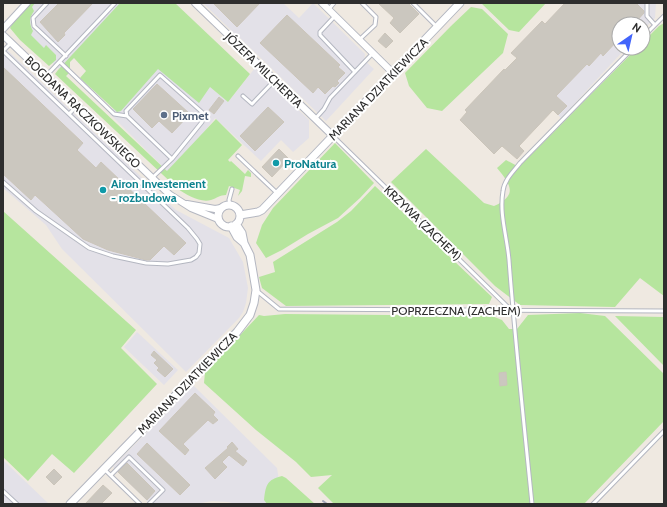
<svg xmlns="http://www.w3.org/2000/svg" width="667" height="507" viewBox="0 0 667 507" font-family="Cabin,sans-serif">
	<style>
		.industrial { fill: #e3e1e8 }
		.green { fill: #b6e59e }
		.building { fill: #cbc7bf; stroke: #cbc5ba }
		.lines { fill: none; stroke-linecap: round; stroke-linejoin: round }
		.service-casing { stroke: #b4b7c1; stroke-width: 5 }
		.minor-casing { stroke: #b4b7c1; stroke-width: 8 }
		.tertiary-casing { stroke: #b4b7c1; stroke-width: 9 }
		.service { stroke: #fff; stroke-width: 3 }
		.minor { stroke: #fff; stroke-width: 6 }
		.tertiary { stroke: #fff; stroke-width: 7 }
		.rail { stroke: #a3a6b8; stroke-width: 2 }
		.service-dot { fill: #5c6f8a; stroke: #fff; stroke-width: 1.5 }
		.culture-dot { fill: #0f9aa8; stroke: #fff; stroke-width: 1.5 }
		.labels { text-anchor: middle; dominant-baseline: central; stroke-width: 4; stroke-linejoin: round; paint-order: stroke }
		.street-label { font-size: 12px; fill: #2e2e2e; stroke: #fff }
		.service-label { font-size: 12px; font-weight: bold; fill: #4e5e75; stroke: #fff; text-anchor: start }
		.culture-label { font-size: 12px; font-weight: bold; fill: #0d838f; stroke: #fff; text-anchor: start }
	</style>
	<rect width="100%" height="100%" fill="#efe9e1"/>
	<path class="industrial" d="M34 3H126L70 62V72L66 76 18 29Z
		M203 3H283L299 18 313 3 365 54 364 60 374 69 326 121 239 37H238Z
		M565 3H656L655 18 643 30V24H619V48H626L561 118 509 67 517 58 511 53 542 21 545 24Z
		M3 46 176 210 229 238 243 262 248 288 246 303 243 312 239 318 186 372 62 249 46 225 3 188Z
		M159 64 210 87 228 102 255 68 309 120V138L293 152 281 140 261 161 215 118 171 175 109 113Z
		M137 332 178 370 164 385 124 347Z
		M193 385 277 468 283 504H236L228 502 212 501 196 504H150L113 467Z
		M3 460 49 504H3Z"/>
	<path class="green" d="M30 3H35L32 7 34 11C29 18 29 23 33 31L31 35 44 48 46 45 56 55V60L49 66 20 40 10 28 15 19Z
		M120 3H175L250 74 228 102 210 87 199 103 158 69 121 111 117 112 80 78 86 71 74 58 70 62V72L66 76 167 171 216 119 242 145 228 160 230 162 231 161 245 174 248 170 251 173V177L245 176 242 191 238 196 240 190 229 186 226 195C220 195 217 198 211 200 200 203 187 195 178 189L55 74 58 70Z
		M481 3H546L519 32 509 30Z
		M471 7 482 9 508 34 503 53 442 111 427 108 409 86 405 73 451 26Z
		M664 23V296L640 278 615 307 520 305 495 286 391 182 426 149 484 203 494 206C518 195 511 185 497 168L506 160 519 167 637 48H643V42L659 26Z
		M335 143 374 183 360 198 338 218 308 234 282 250 266 258 256 243 262 225 273 208Z
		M375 186 492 297 489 304 286 306 262 288 259 277 275 272 273 262 337 222 351 211Z
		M3 211 136 330 121 348 157 384 74 473 52 454 28 481 3 457Z
		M580 313 605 316 664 374V421L584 504H334L318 488 332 475 311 477 296 462 256 430 204 383 205 372 259 315 264 316 285 314 492 316 502 320 509 329H517L528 315Z
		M615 316 664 317V366Z
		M282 476 286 478 315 504H298L293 503 291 504H267L264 500C266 484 267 480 282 476Z"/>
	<path class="building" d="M59 3H93L64 33 65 35 58 42 40 22Z
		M213 3H260L237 27Z
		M378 3H408L419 14 400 33 390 23 394 18Z
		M565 3H636L644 11V13L634 24H619V39L603 56 601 53 589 66 587 64 556 96 567 106 558 115 553 110 519 146 524 151 517 159 502 146 494 154 460 120 467 112 465 110 504 69 505 70 517 58 511 53 542 21 545 24Z
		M287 15 340 65 338 67 345 73 337 81 339 83 335 87 333 86 325 94 318 87 313 93 260 43Z
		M385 33 393 41 386 48 378 41Z
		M3 67 83 143 77 150 96 168 101 162 186 243 174 255 164 246 150 260H146L108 250 83 239 35 195 31 200 3 174Z
		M157 84 190 114 172 133 159 121 152 128 133 109Z
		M219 97 224 101 214 114 209 110Z
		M268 107 284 122 255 151 240 136Z
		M279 149 289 159 272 177 262 167Z
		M154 351 173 369 165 377 157 370 159 368 154 363 157 360 151 355Z
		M506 372 507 385 500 386 499 373Z
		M195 393 215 412 213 415 218 420 213 424 208 420 183 444 189 450 185 455 159 431Z
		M232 442 238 449 235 451 247 461 243 466 229 455 222 462 227 467 215 479 205 468 228 448 227 447Z
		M147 443 190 485 180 495 137 454Z
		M127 463 155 491 147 500 118 472Z
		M54 469 62 477 54 485 46 477Z
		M103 485 112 493 101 504H85Z"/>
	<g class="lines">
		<g class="service-casing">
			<path id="service" d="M47 3 33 18 34 26 66 56
				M413 3 437 27
				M647 3V16L655 25
				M329 9 334 3
				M335 16 320 32V35L355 72
				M643 37 664 16
				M359 40 375 25 376 17 362 3
				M3 51 188 228 197 239 200 244 199 253 196 257 191 260 168 264 146 263 113 256 89 248 36 211 3 182
				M3 51 11 43
				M60 62 114 114 127 116
				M46 76 115 3
				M243 96 252 104 275 80
				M69 114 77 106
				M315 119 324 109 330 98 373 53
				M333 136 512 311
				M238 156 278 194
				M152 178 172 159 202 122 203 113 160 75 126 111 127 116 172 159
				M230 205 229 200 232 189
				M257 291 279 309 664 311
				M104 469 140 504
				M111 475 129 457 163 490 149 504
				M3 491 17 504
				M532 504C524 423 515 341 509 260 507 236 499 214 503 191 504 180 514 171 520 163L633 48
				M593 504 664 431"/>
		</g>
		<g class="minor-casing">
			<path id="minor" d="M195 3 333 136
				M322 3 393 73
				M3 29 27 3
				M3 35 169 194 191 208 218 219
				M187 204 215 209 221 208"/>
		</g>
		<g class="tertiary-casing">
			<path id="tertiary" d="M218 216a11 11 0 1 1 22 0a11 11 0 1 1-22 0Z
				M240 215 258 212 262 210 460 3
				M236 224 242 233 244 243
				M70 504 237 332 250 315 254 303 256 290 250 255 244 243 237 237 231 226"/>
		</g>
		<use href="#service" class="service"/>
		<use href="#minor" class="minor"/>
		<use href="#tertiary" class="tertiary"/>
		<path class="rail" d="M323 501 327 504"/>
	</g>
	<circle class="service-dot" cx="164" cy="115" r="4"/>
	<g class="culture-dot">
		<circle cx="276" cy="163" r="4"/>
		<circle cx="103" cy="190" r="4"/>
	</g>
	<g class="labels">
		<g class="street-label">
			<text transform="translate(264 70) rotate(44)">JÓZEFA MILCHERTA</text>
			<text transform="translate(378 89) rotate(-46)">MARIANA DZIATKIEWICZA</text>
			<text transform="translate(83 112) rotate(44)">BOGDANA RACZKOWSKIEGO</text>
			<text transform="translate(423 223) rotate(44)">KRZYWA (ZACHEM)</text>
			<text x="456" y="310">POPRZECZNA (ZACHEM)</text>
			<text transform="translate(187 383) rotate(-46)">MARIANA DZIATKIEWICZA</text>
		</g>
		<g class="service-label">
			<text x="172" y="115">Pixmet</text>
		</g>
		<g class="culture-label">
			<text x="284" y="163">ProNatura</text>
			<text x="111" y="183">Airon Investement<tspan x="111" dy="14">- rozbudowa</tspan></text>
		</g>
	</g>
	<rect width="667" height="507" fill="none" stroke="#2e2e2e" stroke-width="8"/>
	<g transform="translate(631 36) rotate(34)"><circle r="19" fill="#ffffff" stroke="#ababab"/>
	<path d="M0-3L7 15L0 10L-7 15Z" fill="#4264fb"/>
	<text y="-6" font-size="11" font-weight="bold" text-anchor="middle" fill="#2e2e2e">N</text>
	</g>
</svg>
